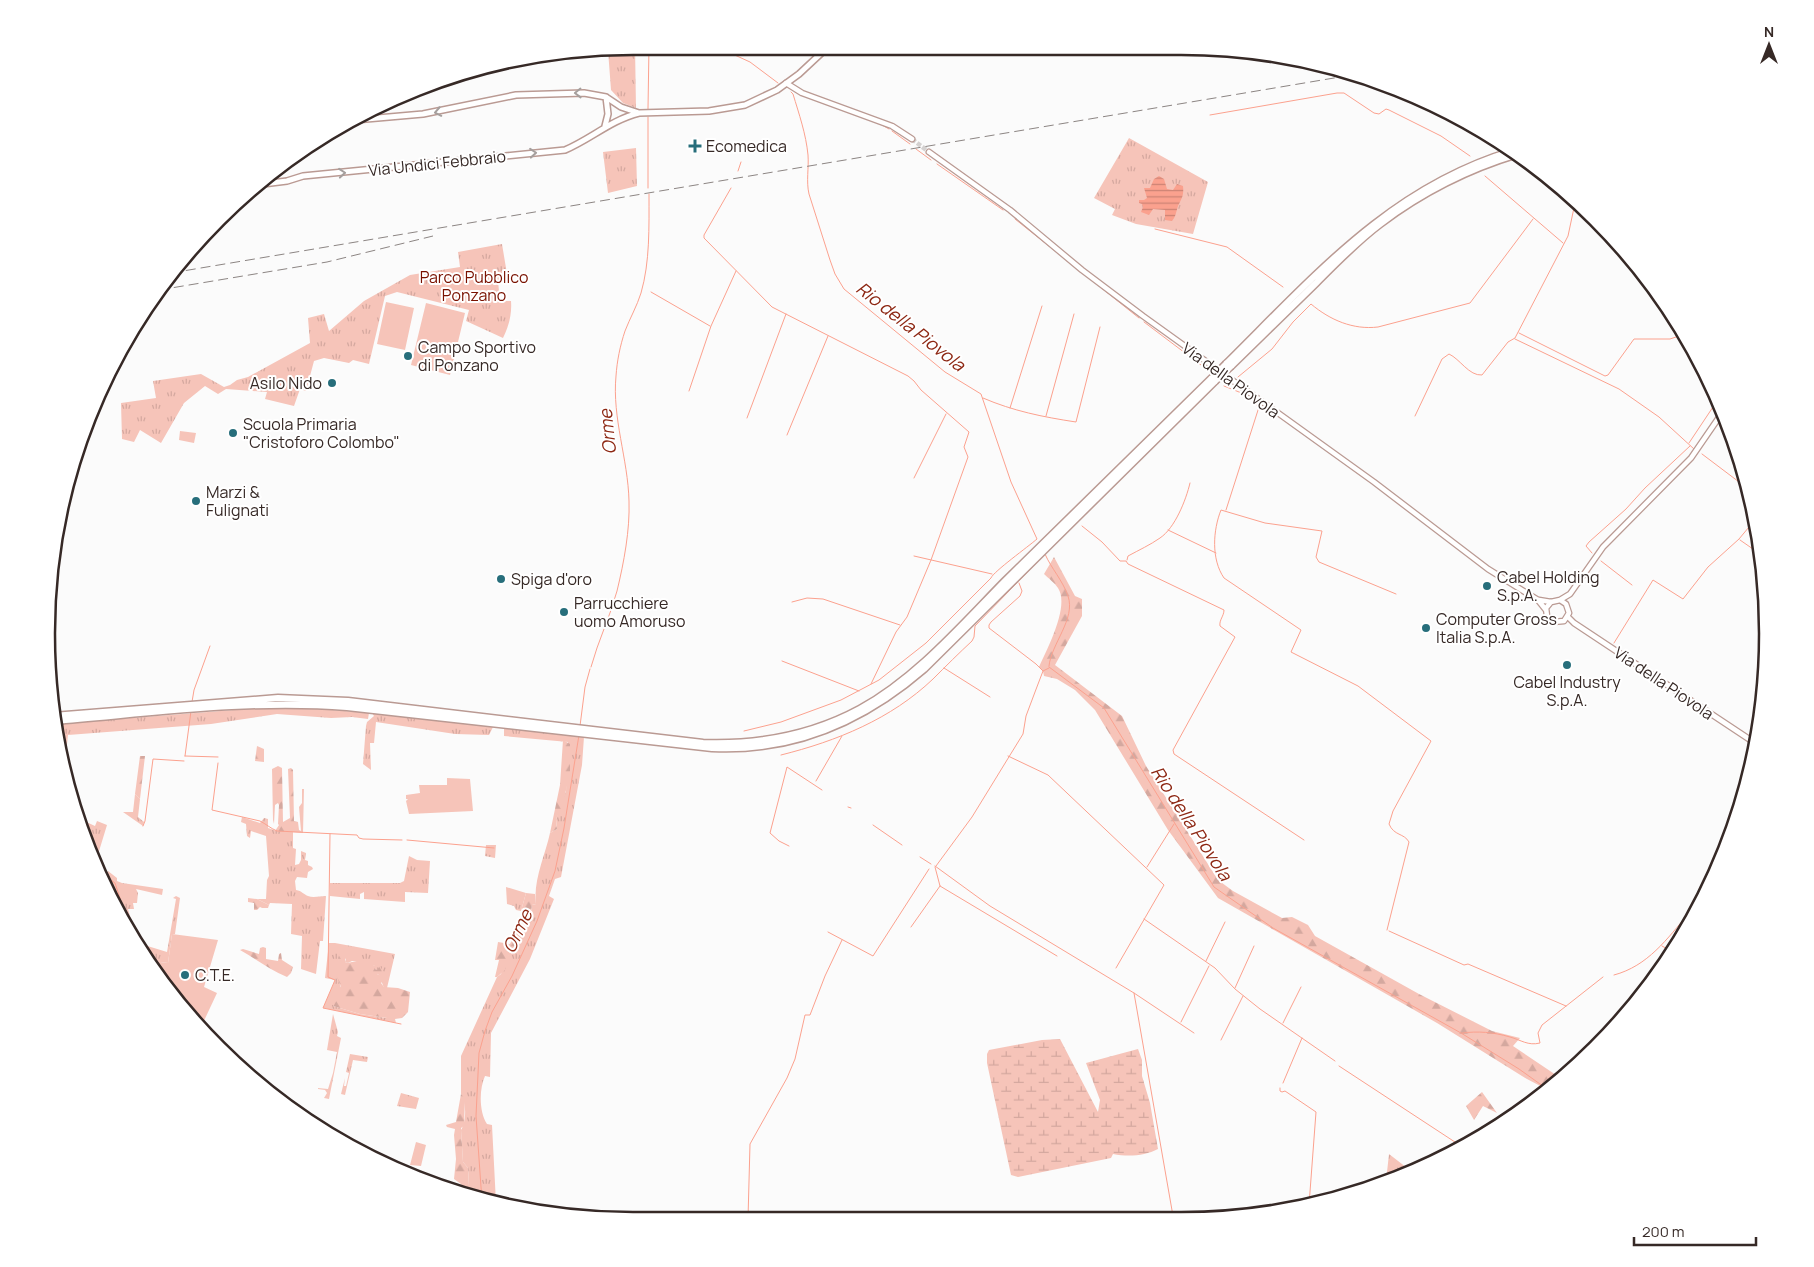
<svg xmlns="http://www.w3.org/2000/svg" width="1814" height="1267" viewBox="0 0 1814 1267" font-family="Manrope,sans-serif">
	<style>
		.grass { fill: url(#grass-tufts) }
		.forest { fill: url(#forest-firs) }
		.wetland { fill: url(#wetland-marsh) }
		.garden { fill: #f6c4b9 }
		.water { fill: url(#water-rules) }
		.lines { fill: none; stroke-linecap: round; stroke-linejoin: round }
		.stream { stroke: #fba18e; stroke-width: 1 }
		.tertiary-tunnel { stroke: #d4d1d0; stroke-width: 4.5; stroke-dasharray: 4.5 2; stroke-linecap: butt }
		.tertiary-casing { stroke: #ba9a93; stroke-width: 7 }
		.secondary-casing { stroke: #ba9a93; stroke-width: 8 }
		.trunk-casing { stroke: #ba9a93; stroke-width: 9 }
		.tertiary { stroke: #fff; stroke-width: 4.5 }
		.secondary { stroke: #fff; stroke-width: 5 }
		.trunk { stroke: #fff; stroke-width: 6 }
		.rail { stroke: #8c8583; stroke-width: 1; stroke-dasharray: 10 5; stroke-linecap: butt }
		.trunk-bridge-casing { stroke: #ba9a93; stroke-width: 9; stroke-linecap: butt }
		.trunk-bridge { stroke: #fff; stroke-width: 6 }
		.oneway { stroke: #a59f9d }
		.poi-dot { fill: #276e7b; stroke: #fff; stroke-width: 2 }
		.labels { text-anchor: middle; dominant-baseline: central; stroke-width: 4; stroke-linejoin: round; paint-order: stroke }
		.poi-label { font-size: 16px; fill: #362926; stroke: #fff; text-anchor: start }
		.street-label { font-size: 16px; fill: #362926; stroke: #fff }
		.park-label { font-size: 16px; fill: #791100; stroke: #fff }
		.water-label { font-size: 18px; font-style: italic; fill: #8d2713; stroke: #fff }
		.rim { fill: none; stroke: #362926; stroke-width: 2.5 }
	</style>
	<defs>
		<pattern id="grass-tufts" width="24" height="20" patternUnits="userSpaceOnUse" patternTransform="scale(1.25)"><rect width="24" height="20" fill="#f6c4b9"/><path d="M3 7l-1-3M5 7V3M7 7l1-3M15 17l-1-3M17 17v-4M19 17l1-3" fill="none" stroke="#d4a89f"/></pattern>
		<pattern id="forest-firs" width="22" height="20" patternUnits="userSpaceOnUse" patternTransform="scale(1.25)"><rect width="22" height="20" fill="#f6c4b9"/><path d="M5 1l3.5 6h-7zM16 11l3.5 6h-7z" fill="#d4a89f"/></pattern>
		<pattern id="wetland-marsh" width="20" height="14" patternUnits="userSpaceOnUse" patternTransform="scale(1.25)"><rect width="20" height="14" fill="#f6c4b9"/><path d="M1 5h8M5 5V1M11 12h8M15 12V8" fill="none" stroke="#d4a89f"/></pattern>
		<pattern id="water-rules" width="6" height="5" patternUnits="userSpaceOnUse" patternTransform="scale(1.25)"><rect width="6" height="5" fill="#fba18e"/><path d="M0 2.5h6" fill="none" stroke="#cc8374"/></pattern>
	</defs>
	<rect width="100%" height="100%" fill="#fbfbfb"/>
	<path class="grass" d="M635 46 636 108 623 103 611 90 608 50Z
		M1129 138 1208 182 1193 234 1136 224 1112 215 1115 209 1094 198Z
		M636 148 637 186 608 193 603 152Z
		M502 244 508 280 498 281 500 301H511C512 314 509 326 503 338L466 321 469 310 397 292 385 296 369 364 353 360 349 363 324 358 314 361 306 391 300 389 294 406 265 399 267 392 226 389 218 394 205 386 184 403 161 443 140 430 134 442 122 439 121 403 156 398 153 381 201 374 224 387 230 385 237 380 248 377 310 343 308 318 324 314 329 331 364 301 410 275 460 267 458 252Z
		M284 706 369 713 368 719 352 717 331 718 277 714 211 724 68 735 66 753 59 752 54 724Z
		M372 713 493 727 489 735 455 734 376 722 374 743H370L371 770 363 764 366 726 367 722 374 716Z
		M504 728 584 737 582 765 561 877 555 879 549 896 554 899 530 959 491 1033 490 1077 485 1076C479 1089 479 1112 487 1124L492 1125 496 1203 477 1199 473 1187 469 1186 468 1168 463 1162 461 1130C466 1123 467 1103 461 1094V1056L497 977 501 974 510 951 519 942 529 921 527 917 531 912 532 905 536 904C533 880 545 856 550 833L557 829 556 819 566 791 568 742 504 736Z
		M135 794 140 799 138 817 144 822 143 826 123 812H133Z
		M242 817 260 823 264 818 268 819V828L277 831 293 832V848L296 849 295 865 299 864 301 860V851L306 853 305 860 308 861V865L312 867 313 869 308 872 307 878 297 877 295 881 296 890C302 891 303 894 308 896 313 898 320 896 326 896L323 941H320L316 974 301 969 302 936 291 934 292 904 270 903 269 905 257 899H266L267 880 269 876 266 836 251 831 250 838 247 836 246 824 241 822Z
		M82 820 95 826 97 821 107 825 96 861Z
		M486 845H496L495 858 485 856Z
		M409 856 417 860 430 861 428 893 405 892V902L364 899V892L360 894V899L330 896V883H400L404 881Z
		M108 871 117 878V881L122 883 163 889 162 895 136 889 138 893 137 903H133L134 909H128L136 937 115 905H117L111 880 105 876Z
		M506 887 526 893 521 911 516 910 514 906 507 904Z
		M176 896 180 898 175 934H172L168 963 152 961 141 944 167 952 176 899 173 898Z
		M329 943H335L395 954 387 988H384L379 975 377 974 379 972 375 969V966L352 961 348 963 345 962 346 959 339 955C339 967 337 976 341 988L333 1006 360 1014 387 1018V1021L323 1008 335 980 325 978Z
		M333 1014 338 1032 337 1036 341 1038 329 1099 324 1098 327 1093 325 1090 318 1089V1088L328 1089 333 1073 337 1052 327 1050Z
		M350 1054 368 1057 367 1062 353 1060 345 1095 341 1094 345 1078 344 1086H346L349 1073 346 1072Z
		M401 1093 419 1098 416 1109 397 1106Z
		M1389 1154 1411 1171 1386 1181Z"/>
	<path class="forest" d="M1054 557 1075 596 1082 599V616L1055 665 1122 716 1146 766 1218 880 1233 891 1282 918 1292 917 1308 925 1315 936 1419 994 1492 1031 1520 1038 1513 1046 1562 1079 1546 1089 1527 1079 1437 1023 1218 898 1168 830 1095 710 1075 690 1057 679 1044 676 1043 671 1039 667C1047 649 1070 606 1058 588 1055 583 1048 578 1044 574Z
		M563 740 570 744V771L561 814 558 815 556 819 557 829 550 833 560 785Z
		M257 746 264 749V762L255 761Z
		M140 756H145L140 799 135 794Z
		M278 766 282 768 283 822 290 818 288 769 291 768 293 770 294 821 298 822 299 830 301 831 299 807 302 803V789H304L303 833 275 831 279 825 278 824 279 805 278 803 275 805 274 824 273 820 272 769Z
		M526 893 535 894 536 904 532 905 531 912 527 917 530 921 519 942 510 951 505 970 497 977H495L499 960H495L498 942 510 944 523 916 521 911Z
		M248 898 257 899 269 905 268 908H262L260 907 257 910H254V903L248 902Z
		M263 947 266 948V959L278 961 279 954 281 953 282 960 293 967 291 973 287 977C270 970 256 959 240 950L243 949 259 954 260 948Z
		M342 952 346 954 345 962 348 963C353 961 358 963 363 960L375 966V969L377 970 380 966 384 973 377 974 386 978 381 983 384 987 398 988 410 992 408 1012 402 1018 395 1019 396 1023 387 1021V1018L360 1014 333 1006 335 990 341 987 336 974 339 955Z
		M1482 1092 1497 1113 1483 1106 1474 1120 1466 1106Z
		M461 1094 465 1099 464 1126 461 1128 463 1162 468 1168 469 1186H473L477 1199 466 1195 461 1184 454 1179 456 1159 454 1135 455 1129 447 1127 446 1125 456 1122Z"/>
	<path class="wetland" d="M1060 1039 1098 1112 1100 1100 1086 1063 1138 1049 1142 1060V1076L1150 1103 1158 1149C1145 1156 1128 1157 1113 1154L1111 1158 1018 1177 1011 1175 987 1063V1054L989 1050 1042 1040Z"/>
	<path class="garden" d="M386 302 414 308 405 350 377 344Z
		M426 303 465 313 450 375 411 365Z
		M180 431 196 433 194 443 179 440Z
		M447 778 470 779 473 811 409 814 406 801 408 799H406V795L420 793 419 785H447Z
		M172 934 218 940 204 987 217 993 202 1025 196 1024 192 1021 152 961 168 963Z
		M416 1142 426 1145 421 1166 410 1165Z"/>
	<path class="water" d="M1159 176 1164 179 1167 189 1173 190 1177 184 1183 186C1184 195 1182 198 1178 206 1176 212 1176 216 1172 221L1165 220V210L1153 209 1149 215 1141 212 1143 207 1142 204 1139 203V200H1144L1147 198 1144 188H1150L1154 179Z"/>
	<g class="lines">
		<path class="stream" d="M715 46 750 62 778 83
			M648 109 649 46
			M1210 115 1337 93H1344L1374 113 1379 114 1386 109 1389 110 1441 136 1470 156
			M648 117V188
			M882 125 889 129
			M892 131 910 144
			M916 149 931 160
			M937 164 1003 210
			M738 171 741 162
			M1485 176 1563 243
			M731 188 704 235V238L772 307 908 376 914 381 921 390 969 432 964 447 968 457 931 560 907 617 896 632 871 684
			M1015 219 1139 318
			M1155 229 1227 247 1283 287
			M651 292 710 326
			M1144 322 1205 368
			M1519 333 1605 376 1608 375 1634 339H1670L1685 334
			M1515 339 1619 389 1659 417 1694 449
			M1238 377 1272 349 1293 322 1311 304C1330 320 1353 330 1378 327L1470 303 1533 219
			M1224 386 1244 394 1259 407 1226 510
			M689 391 711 326 736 271
			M983 398C1013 411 1043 417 1076 422L1100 327
			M1010 408 1042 306
			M1046 416 1074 314
			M1415 416 1442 359 1449 354C1460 359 1469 376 1482 375L1508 342 1515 338 1568 236 1575 203
			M747 418 786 314
			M787 435 828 336
			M1689 443 1717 401
			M1702 454 1747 488
			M914 478 946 414
			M1082 526 1102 542 1120 561H1126L1128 564 1224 610C1224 616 1219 620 1220 626L1235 637 1173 750 1174 754 1304 840
			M1168 530 1216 553
			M1740 540 1763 556
			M1592 553 1586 546 1589 542 1626 509 1645 488 1690 446
			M914 556 992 574
			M1127 560 1128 556C1139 550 1150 545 1160 538 1175 528 1186 500 1190 483
			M1601 561 1632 585
			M1019 583 1022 591 1020 596 991 622 989 625V628L1036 664 1043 671
			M792 602 807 598 823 599 900 625
			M1614 643 1653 580 1683 599 1708 567 1739 539 1754 521
			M782 661 859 691
			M591 667C598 641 610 617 617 591 624 562 630 530 629 501 628 459 612 418 616 376 617 361 620 346 625 331 630 318 637 306 641 293 650 262 649 227 649 194
			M1049 667 1104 708 1214 887 1273 928 1461 1033 1519 1069 1547 1089
			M944 668 990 697
			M192 702 194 690 210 646
			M580 726 585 687 590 669
			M744 731 781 722 841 700 879 680 926 643 991 578C993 572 1029 546 1037 539L1011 482 981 394 945 372 844 289 835 274 830 260 809 194C806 181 809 168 808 155 806 134 799 114 793 94L791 92
			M781 755C837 741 891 719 933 679 946 666 959 653 972 641L974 637 975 626 1045 554C1051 568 1063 581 1068 596 1076 619 1051 644 1049 666
			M185 756 191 711
			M185 756 218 757
			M1008 756 1048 775 1164 885 1116 968
			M218 763 212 810 260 821C266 824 270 828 277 831L357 835 359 838 363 839 402 840
			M816 781 842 736
			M848 807 851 808
			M873 825 902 845
			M143 826 145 821 153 759 184 761
			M330 834 328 977 335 980 323 1008 401 1024
			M407 840 494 848
			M789 846 779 841 770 833 787 767 822 790
			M920 857 931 864
			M935 866 990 906 1134 993 1194 1033
			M936 866 972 817 1023 734 1026 716 1035 692 1043 671 1049 668
			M935 867 940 886 1057 956
			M1147 867 1174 824
			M100 872 115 883 130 928
			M1144 919 1215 968 1235 989 1260 1009 1335 1061
			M911 927 940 886
			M1387 930 1409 842C1404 833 1394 836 1389 824L1393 811 1431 741 1358 686 1291 652 1301 630 1224 578C1211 559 1213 530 1221 510L1265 523 1322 531 1316 557 1319 562 1396 594
			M1389 931 1464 965 1468 964 1566 1006
			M828 932 873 956 929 869
			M1662 946 1671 951
			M1206 961 1225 922
			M1614 975C1648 966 1667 939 1689 913
			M1235 988 1254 946
			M1134 993 1173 1216
			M1181 1022 1209 966
			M1283 1023 1301 987
			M1462 1033C1478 1031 1493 1032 1510 1037 1521 1040 1528 1046 1540 1043L1538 1033 1542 1025 1603 977
			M1221 1040 1243 996
			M1339 1066 1461 1146
			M1283 1083 1302 1038
			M1280 1088V1091L1282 1092 1285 1091 1316 1112 1309 1205
			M482 1201 476 1116 479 1053 485 1031 492 1012 512 976 537 921 555 871 564 828 579 735
			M748 1219 750 1144 787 1078 795 1059 805 1015H810L825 976 842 940"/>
		<path class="tertiary-tunnel" d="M912 139 929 152"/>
		<g class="tertiary-casing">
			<path id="tertiary" d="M786 83 802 93 892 126 912 139
				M929 152 1010 210 1082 270 1143 316 1374 482 1488 569 1538 600 1546 610
				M1539 600 1551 602 1560 600 1566 604 1569 613 1564 621 1553 622 1547 616 1546 608 1551 602
				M1560 600 1570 594 1603 547 1691 458 1722 413
				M1568 617 1574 623 1755 743"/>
		</g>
		<g class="secondary-casing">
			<path id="secondary" d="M355 120 423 114 516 95 584 93 606 97 621 107 639 113
				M605 126 608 114 606 97
				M263 184 287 181 303 176 565 150C591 139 611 120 639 113L709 111 745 105 777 90 799 74 829 46"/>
		</g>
		<g class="trunk-casing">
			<path id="trunk" d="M1226 364C1314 277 1391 187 1513 151
				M1231 366C1259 339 1287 311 1315 284 1336 263 1356 242 1380 224 1421 193 1468 169 1518 154
				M53 716 278 698 348 701 703 743C758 745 812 735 860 709 916 678 960 627 1004 582 1074 514 1143 446 1212 378
				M54 721C151 713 250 699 347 707L712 748C793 752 864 721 924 669L1215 381"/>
		</g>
		<use href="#tertiary" class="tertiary"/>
		<use href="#secondary" class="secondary"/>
		<use href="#trunk" class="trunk"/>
		<path class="rail" d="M171 273 1352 75
			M159 290 327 262 433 236"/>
		<g class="trunk-bridge-casing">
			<path id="trunk-bridge" d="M1212 378 1226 364
				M1215 381 1231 366"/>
		</g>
		<use href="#trunk-bridge" class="trunk-bridge"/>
	</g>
	<defs><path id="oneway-chevron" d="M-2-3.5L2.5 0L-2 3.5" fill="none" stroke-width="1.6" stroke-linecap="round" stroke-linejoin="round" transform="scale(1.25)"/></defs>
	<g class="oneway">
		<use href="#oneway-chevron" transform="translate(578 93) rotate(179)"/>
		<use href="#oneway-chevron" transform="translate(438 112) rotate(169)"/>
		<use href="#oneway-chevron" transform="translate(533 153) rotate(-5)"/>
		<use href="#oneway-chevron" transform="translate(342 173) rotate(-5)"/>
	</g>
	<g class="poi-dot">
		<path d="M692.5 138.5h5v5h5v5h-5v5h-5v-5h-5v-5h5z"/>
		<circle cx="408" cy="356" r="5"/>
		<circle cx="332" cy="383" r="5"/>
		<circle cx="233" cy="433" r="5"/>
		<circle cx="196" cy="501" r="5"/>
		<circle cx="501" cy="579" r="5"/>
		<circle cx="1487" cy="586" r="5"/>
		<circle cx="564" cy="612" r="5"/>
		<circle cx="1426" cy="628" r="5"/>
		<circle cx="1567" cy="665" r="5"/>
		<circle cx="185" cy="975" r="5"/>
	</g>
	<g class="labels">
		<g class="poi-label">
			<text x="706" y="146">Ecomedica</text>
			<text x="418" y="347">Campo Sportivo<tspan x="418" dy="18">di Ponzano</tspan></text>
			<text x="322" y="383" text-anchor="end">Asilo Nido</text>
			<text x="243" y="424">Scuola Primaria<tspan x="243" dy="18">"Cristoforo Colombo"</tspan></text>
			<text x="206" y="492">Marzi &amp;<tspan x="206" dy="18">Fulignati</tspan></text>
			<text x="1497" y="577">Cabel Holding<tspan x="1497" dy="18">S.p.A.</tspan></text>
			<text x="511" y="579">Spiga d'oro</text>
			<text x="574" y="603">Parrucchiere<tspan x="574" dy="18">uomo Amoruso</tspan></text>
			<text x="1436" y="619">Computer Gross<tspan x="1436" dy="18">Italia S.p.A.</tspan></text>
			<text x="1567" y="682" text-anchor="middle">Cabel Industry<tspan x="1567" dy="18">S.p.A.</tspan></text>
			<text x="195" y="975">C.T.E.</text>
		</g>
		<g class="street-label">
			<text transform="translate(437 163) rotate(-6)">Via Undici Febbraio</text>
			<text transform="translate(1231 380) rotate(36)">Via della Piovola</text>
			<text transform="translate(1664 683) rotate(34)">Via della Piovola</text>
		</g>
		<g class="park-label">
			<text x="474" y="277">Parco Pubblico<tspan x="474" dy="18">Ponzano</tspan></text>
		</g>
		<g class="water-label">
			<text transform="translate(911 326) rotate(38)">Rio della Piovola</text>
			<text transform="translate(607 432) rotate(-96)">Orme</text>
			<text transform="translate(1192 823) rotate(57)">Rio della Piovola</text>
			<text transform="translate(517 931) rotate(-65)">Orme</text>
		</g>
	</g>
	<path d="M0 0H1814V1267H0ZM633 55H1181A578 578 0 0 1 1759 633V634A578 578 0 0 1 1181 1212H633A578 578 0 0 1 55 634V633A578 578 0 0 1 633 55Z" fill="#fff" fill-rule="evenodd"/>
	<path class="rim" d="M633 55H1181A578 578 0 0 1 1759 633V634A578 578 0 0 1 1181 1212H633A578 578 0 0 1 55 634V633A578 578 0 0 1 633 55Z"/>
	<g transform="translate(1769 45)" stroke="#ffffff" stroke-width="4" paint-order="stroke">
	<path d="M0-4L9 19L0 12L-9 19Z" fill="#362926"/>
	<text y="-8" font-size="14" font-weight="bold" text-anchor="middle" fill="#362926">N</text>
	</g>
	<path d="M1634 1237v8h122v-8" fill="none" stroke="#362926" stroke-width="2.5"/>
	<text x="1642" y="1237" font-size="15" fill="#362926" stroke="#ffffff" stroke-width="4" paint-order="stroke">200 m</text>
</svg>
